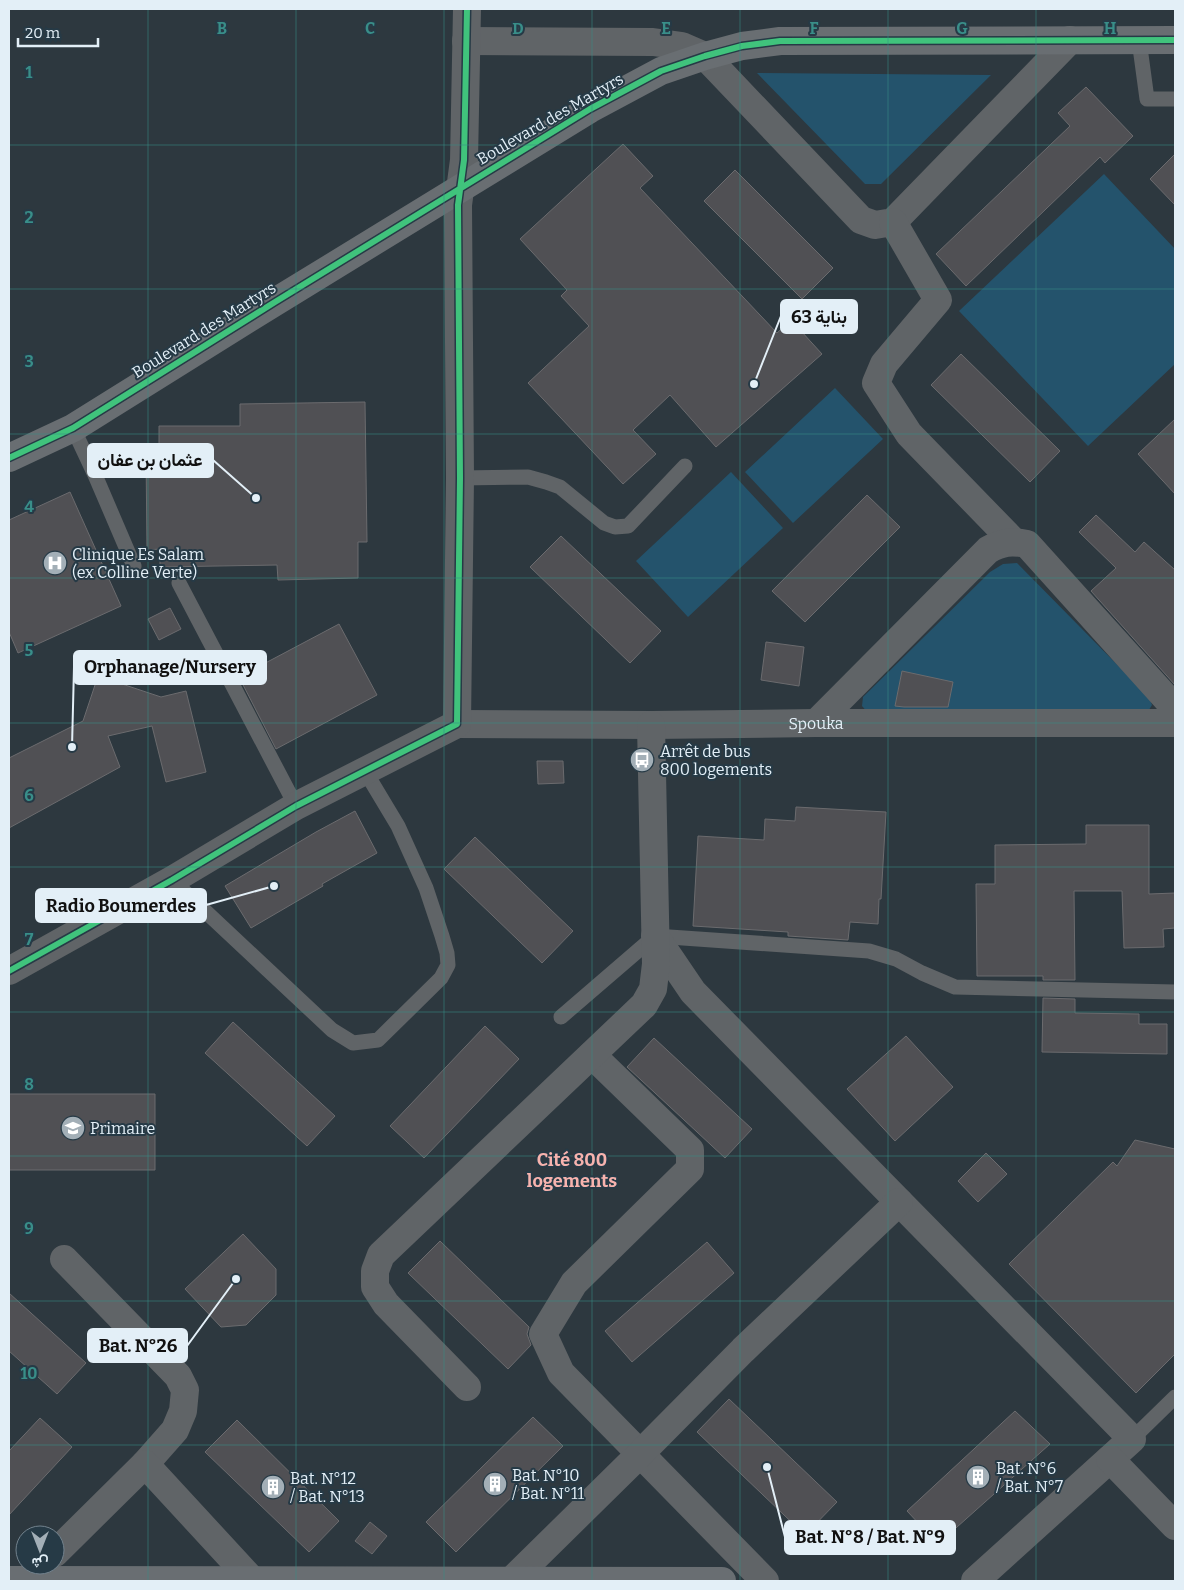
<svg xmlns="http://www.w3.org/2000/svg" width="1184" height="1590" viewBox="0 0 1184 1590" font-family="Bitter,Vazirmatn,serif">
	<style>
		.green { fill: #24536c }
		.building { fill: #505054; stroke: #6b6b6e }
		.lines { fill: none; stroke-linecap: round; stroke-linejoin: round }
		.lane { stroke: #606467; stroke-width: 15 }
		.street { stroke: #606467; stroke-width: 28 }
		.secondary { stroke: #696e72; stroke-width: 28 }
		.cycleway-casing { stroke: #263a46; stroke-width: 9 }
		.cycleway { stroke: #40c37c; stroke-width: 6 }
		.grid { fill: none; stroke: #398e89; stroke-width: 1; stroke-opacity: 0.55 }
		.labels { text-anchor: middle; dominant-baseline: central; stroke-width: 4; stroke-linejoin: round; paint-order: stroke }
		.street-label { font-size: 16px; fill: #e3eff7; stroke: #263a46 }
		.poi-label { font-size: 16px; fill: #e3eff7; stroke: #263a46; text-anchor: start }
		.neighbourhood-label { font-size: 18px; font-weight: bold; fill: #f7b3ae; stroke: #263a46 }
		.grid-label { font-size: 16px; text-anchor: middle; font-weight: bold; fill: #398e89; stroke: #263a46; stroke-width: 4; stroke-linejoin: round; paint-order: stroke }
		.leader { fill: none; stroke: #e3eff7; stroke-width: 2 }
		.callout-dot { fill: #e3eff7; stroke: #263a46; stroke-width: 2 }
		.callout { fill: #e3eff7; stroke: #e3eff7; stroke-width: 2 }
		.callout-label { font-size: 18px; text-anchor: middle; font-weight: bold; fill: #111 }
	</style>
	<rect width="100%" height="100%" fill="#2d383f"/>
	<path class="green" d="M757 73 991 75 881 184H865Z
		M1104 174 1175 249V364L1088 446 959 311Z
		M835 388 883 439 793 523 745 472Z
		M731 472 783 528 688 617 636 561Z
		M1017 563 1149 697 1152 705 1147 713 869 714 862 706 863 697 990 572 1003 564Z"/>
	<path class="building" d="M1086 87 1133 136 1105 163 1100 157 966 286 936 254 1070 126 1058 113Z
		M623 144 653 176 640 188 777 333 791 320 822 354 716 447 670 395 633 430 656 454 623 484 528 383 589 326 561 296 567 290 520 239Z
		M1175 154V205L1150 179Z
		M735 170 833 268 802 299 704 201Z
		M961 354 1060 451 1030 482 931 385Z
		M365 402 367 542H358V578L278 580 277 565 160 567V549L147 550 146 453H159V426H240V404Z
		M1175 419V494L1138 454Z
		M70 492 121 606 18 653 9 632V520Z
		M867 495 900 527 805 622 772 591Z
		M1096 515 1135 552 1144 542 1175 570V685L1091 591 1116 568 1079 532Z
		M561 536 661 631 630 663 530 567Z
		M170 608 181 629 159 640 148 619Z
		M339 624 377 695 276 749 239 677Z
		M766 642 804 647 799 686 761 680Z
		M902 671 953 682 948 707H904L895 706Z
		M98 676 161 697 186 691 206 772 166 782 152 726 108 736 120 767 9 828V758L83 721Z
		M537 761H563L564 783 538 784Z
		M796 807 886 812 881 899H879L878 924 850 922 848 940 788 936V932L693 926 698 836 764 840 765 819 795 821Z
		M355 811 377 853 322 884 323 886 251 928 225 886 316 832Z
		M1086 825H1149V894L1175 893V928L1163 929 1164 947 1124 948 1122 891H1074L1075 980H1043V976H977L976 884H995V845L1086 844Z
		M475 837 573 931 542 963 444 869Z
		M1043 998 1075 999V1013L1139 1014V1024H1167V1054L1042 1052Z
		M233 1022 335 1116 307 1146 205 1053Z
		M485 1026 519 1059 424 1158 390 1126Z
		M906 1036 953 1087 895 1141 847 1089Z
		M654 1038 752 1129 725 1158 627 1067Z
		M9 1094H155V1170H9Z
		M1135 1140 1175 1149V1354L1136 1393 1009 1264 1113 1162 1117 1166Z
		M986 1153 1007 1174 978 1202 958 1181Z
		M243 1234 276 1269V1295L246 1325 221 1327 185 1289Z
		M440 1241 529 1327 527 1334 531 1345 508 1369 408 1273Z
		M707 1242 734 1273 632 1362 605 1331Z
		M9 1293 86 1363 57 1394 9 1351Z
		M729 1399 837 1502 805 1535 697 1432Z
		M1015 1411 1050 1444 938 1544 907 1511Z
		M533 1417 563 1446 456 1552 426 1522Z
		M40 1418 72 1447 9 1515V1451Z
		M237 1420 339 1521 309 1552 205 1452Z
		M370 1522 387 1536 372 1554 355 1541Z"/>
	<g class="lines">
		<path class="lane" d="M1139 40 1147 99H1175
			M73 428 95 475 134 566
			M460 478 528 477 546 482 560 487 604 523 615 527 628 526 685 466
			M179 583 296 806
			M172 880 332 1030 353 1043 378 1040 441 978 448 965 447 953 442 936 426 888 398 826 365 771
			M561 1017 655 936 869 951 896 959 922 973 955 987 1175 992
			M1132 1439 1175 1397"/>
		<g class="street">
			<path d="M466 41 653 42 682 46 705 56 861 220 875 225 893 222 1070 40"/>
			<path d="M893 222 938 300 884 364 876 383 909 434 1013 541"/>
			<path d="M816 723 988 550C1002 542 1011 541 1027 544L1175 708"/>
			<path id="s1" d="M457 724 651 725 816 723H1175"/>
			<path d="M655 936 693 992 1132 1439 975 1581"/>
			<path d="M9 971 172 880 296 806 457 724 460 478 458 205 464 160 467 9"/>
			<path d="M592 1055 690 1150V1169L574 1283 543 1334 561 1373 765 1581"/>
			<path d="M64 1259 178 1376 185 1390 183 1411 175 1430 145 1464"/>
			<path d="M467 1387 386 1304 375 1287V1271L381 1255 644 1005 653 989 656 964 651 725"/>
			<path d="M1110 1459 1175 1526"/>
			<path d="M55 1553 145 1464 251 1579"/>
			<path d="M512 1580 640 1454 743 1350 899 1202"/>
		</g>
		<path class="secondary" d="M9 458 73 428 275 302 590 109 661 71 705 56 742 46 780 41 1175 40
			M9 1580 722 1581"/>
		<g class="cycleway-casing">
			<path id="cycleway" d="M9 458 73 428 275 302 590 109 661 71 705 56 742 46 780 41 1175 40
				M9 971 172 880 296 806 457 724 460 478 458 205 464 160 467 9"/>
		</g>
		<use href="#cycleway" class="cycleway"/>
	</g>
	<path class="grid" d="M148 9V1581M296 9V1581M444 9V1581M592 9V1581M740 9V1581M888 9V1581M1036 9V1581M9 145H1175M9 289H1175M9 434H1175M9 578H1175M9 723H1175M9 867H1175M9 1012H1175M9 1156H1175M9 1301H1175M9 1445H1175"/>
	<defs>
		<g id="hospital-disc" transform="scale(1.25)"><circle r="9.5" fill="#a3afb7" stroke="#263a46"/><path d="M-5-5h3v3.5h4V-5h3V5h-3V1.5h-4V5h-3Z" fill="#fff"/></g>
		<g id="bus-disc" transform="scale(1.25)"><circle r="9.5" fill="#a3afb7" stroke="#263a46"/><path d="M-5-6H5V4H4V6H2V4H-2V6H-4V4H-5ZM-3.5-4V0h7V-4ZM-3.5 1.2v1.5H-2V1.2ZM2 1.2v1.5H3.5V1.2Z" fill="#fff"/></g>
		<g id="school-disc" transform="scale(1.25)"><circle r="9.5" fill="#a3afb7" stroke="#263a46"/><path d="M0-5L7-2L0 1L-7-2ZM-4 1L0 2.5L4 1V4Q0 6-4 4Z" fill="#fff"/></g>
		<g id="building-disc" transform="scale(1.25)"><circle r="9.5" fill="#a3afb7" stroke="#263a46"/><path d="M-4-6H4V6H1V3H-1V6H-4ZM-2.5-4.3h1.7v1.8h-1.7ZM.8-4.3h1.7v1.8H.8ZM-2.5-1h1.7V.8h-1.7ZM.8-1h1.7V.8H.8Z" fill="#fff"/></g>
	</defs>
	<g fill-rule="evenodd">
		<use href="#hospital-disc" x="55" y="563"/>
		<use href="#bus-disc" x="642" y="760"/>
		<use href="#school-disc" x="73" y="1128"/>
		<use href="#building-disc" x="978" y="1477"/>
		<use href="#building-disc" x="495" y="1484"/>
		<use href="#building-disc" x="273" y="1487"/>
	</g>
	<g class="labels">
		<g class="street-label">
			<text transform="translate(550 119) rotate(-30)">Boulevard des Martyrs</text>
			<text transform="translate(204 330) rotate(-32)">Boulevard des Martyrs</text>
			<text stroke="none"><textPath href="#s1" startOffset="359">Spouka</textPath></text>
		</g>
		<g class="poi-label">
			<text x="72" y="554">Clinique Es Salam<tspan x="72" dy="18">(ex Colline Verte)</tspan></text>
			<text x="660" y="751">Arrêt de bus<tspan x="660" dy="18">800 logements</tspan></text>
			<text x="90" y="1128">Primaire</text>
			<text x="996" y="1468">Bat. N°6<tspan x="996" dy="18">/ Bat. N°7</tspan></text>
			<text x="512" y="1475">Bat. N°10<tspan x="512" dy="18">/ Bat. N°11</tspan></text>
			<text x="290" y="1478">Bat. N°12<tspan x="290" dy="18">/ Bat. N°13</tspan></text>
		</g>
		<g class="neighbourhood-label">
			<text x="572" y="1160">Cité 800<tspan x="572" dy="21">logements</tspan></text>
		</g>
	</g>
	<g class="grid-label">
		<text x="222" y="34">B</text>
		<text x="370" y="34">C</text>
		<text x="518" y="34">D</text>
		<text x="666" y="34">E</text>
		<text x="814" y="34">F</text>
		<text x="962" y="34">G</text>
		<text x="1110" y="34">H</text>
		<text x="29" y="78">1</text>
		<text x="29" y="223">2</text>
		<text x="29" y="367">3</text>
		<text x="29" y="512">4</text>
		<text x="29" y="656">5</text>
		<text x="29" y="801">6</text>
		<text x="29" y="945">7</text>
		<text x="29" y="1090">8</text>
		<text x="29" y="1234">9</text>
		<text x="29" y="1379">10</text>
	</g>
	<path class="leader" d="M754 384L781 316M256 498L213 460M72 747L74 667M274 886L206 905M236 1279L187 1346M767 1467L785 1537"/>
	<g class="callout-dot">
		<circle cx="754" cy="384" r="5"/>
		<circle cx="256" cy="498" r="5"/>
		<circle cx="72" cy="747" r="5"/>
		<circle cx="274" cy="886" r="5"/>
		<circle cx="236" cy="1279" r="5"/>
		<circle cx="767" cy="1467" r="5"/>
	</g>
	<g class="callout">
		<rect x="781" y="300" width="76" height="33" rx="5"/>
		<rect x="88" y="444" width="125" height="33" rx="5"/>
		<rect x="74" y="651" width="192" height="33" rx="5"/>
		<rect x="36" y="889" width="170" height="33" rx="5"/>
		<rect x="88" y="1329" width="99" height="33" rx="5"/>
		<rect x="785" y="1521" width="170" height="33" rx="5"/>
	</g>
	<g class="callout-label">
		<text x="819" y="323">بناية 63</text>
		<text x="150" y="466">عثمان بن عفان</text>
		<text x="170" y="673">Orphanage/Nursery</text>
		<text x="121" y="912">Radio Boumerdes</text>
		<text x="138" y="1352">Bat. N°26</text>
		<text x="870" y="1543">Bat. N°8 / Bat. N°9</text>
	</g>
	<rect width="1184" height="1590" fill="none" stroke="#e3eff7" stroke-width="20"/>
	<g transform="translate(40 1550) rotate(180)"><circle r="24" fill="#263a46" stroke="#72828d"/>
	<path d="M0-4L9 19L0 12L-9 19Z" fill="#a3afb7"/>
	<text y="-8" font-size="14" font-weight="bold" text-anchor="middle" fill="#e3eff7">ش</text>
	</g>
	<path d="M18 38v8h80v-8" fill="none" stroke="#e3eff7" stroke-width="2.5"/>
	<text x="25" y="38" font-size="15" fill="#e3eff7" stroke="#263a46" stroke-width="4" paint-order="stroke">20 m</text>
</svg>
